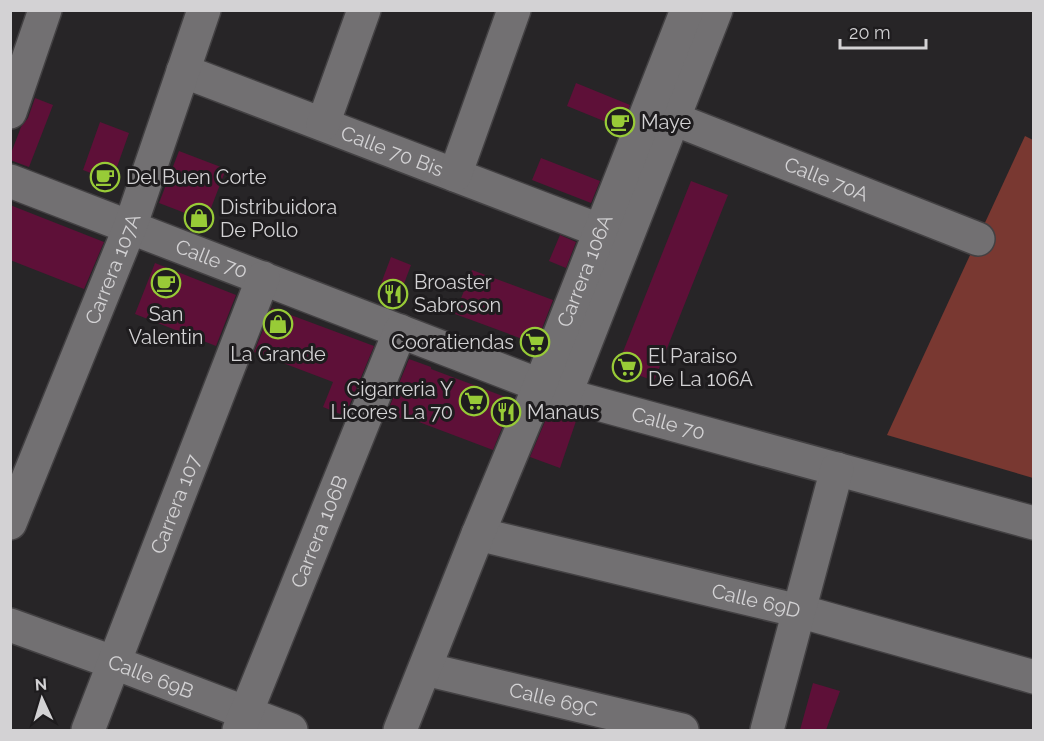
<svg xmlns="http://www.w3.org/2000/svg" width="1044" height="741" viewBox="0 0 1044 741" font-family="Raleway,sans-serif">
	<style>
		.green { fill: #793831 }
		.building { fill: #5e1038 }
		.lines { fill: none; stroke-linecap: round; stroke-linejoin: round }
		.minor-casing { stroke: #434143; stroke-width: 36 }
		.minor { stroke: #727072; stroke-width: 33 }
		.labels { text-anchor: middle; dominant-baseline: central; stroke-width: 6; stroke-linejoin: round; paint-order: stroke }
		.poi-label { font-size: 20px; fill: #d3d2d4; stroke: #1e1c1e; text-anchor: start }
		.street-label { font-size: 20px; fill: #d3d2d4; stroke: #1e1c1e }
	</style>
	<rect width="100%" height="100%" fill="#272527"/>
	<path class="green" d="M1025 136 1033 140V478L887 435Z"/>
	<path class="building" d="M576 83 630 105 621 128 567 106Z
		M35 98 53 105 29 167 10 160V156L21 127 28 118Z
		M100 122 129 133 112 181 83 170Z
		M179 151 226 169 206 221 159 203Z
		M541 158 600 181 591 203 532 180Z
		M691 181 728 195 654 381 617 367Z
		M10 205 104 242 84 289 10 260Z
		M560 235 576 242 566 268 549 261Z
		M391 257 411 265 399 297 379 289Z
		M155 263 236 295 216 346 135 314Z
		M472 270 553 300 536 344 455 314Z
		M272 308 374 346 345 416 323 407 333 382 254 352Z
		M409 359 431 367V369L513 400 493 450 411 419 410 422 387 413Z
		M549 412 576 421 560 468 530 457Z
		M813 683 840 691 826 730H800Z"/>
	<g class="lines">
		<g class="minor-casing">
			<g id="minor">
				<path id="s1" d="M183 71 601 231"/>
				<path d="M10 112 45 10"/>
				<path id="s2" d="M674 119 978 239"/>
				<path d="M323 124 364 10"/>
				<path d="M455 175 514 10"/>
				<path id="s3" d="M10 181 565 395 1034 523"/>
				<path d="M565 395 716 10"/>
				<path id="s4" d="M10 523 130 227 204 10"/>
				<path id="s5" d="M478 534 799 611 1034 677"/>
				<path id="s6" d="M10 625 115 663 291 730"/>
				<path id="s7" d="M425 669 682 730"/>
				<path id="s8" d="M88 730 263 278"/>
				<path id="s9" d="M239 730 400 331"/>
				<path id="s10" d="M400 730 478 534 540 385 687 10"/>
				<path d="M767 730 837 469"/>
			</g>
		</g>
		<use href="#minor" class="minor"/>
	</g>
	<defs>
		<g id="cafe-ring" transform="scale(1.5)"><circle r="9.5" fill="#1e1c1e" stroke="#98cb37" stroke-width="1.5"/><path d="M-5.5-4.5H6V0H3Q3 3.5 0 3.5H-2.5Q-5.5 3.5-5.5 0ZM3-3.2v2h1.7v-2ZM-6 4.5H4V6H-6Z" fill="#98cb37"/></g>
		<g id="shop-ring" transform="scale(1.5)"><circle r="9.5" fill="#1e1c1e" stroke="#98cb37" stroke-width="1.5"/><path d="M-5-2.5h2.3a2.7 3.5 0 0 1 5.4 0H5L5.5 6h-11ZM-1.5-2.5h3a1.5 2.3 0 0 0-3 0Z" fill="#98cb37"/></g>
		<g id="restaurant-ring" transform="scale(1.5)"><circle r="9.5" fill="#1e1c1e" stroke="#98cb37" stroke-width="1.5"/><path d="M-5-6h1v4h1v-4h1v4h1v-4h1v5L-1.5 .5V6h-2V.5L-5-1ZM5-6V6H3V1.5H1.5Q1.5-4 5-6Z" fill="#98cb37"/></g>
		<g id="supermarket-ring" transform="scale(1.5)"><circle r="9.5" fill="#1e1c1e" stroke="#98cb37" stroke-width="1.5"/><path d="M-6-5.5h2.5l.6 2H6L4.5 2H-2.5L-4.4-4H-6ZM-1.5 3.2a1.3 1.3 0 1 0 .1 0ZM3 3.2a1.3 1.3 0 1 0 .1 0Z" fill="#98cb37"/></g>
	</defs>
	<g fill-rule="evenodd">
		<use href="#cafe-ring" x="620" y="122"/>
		<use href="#cafe-ring" x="105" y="177"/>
		<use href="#shop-ring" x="199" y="218"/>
		<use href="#cafe-ring" x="166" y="283"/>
		<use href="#restaurant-ring" x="393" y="294"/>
		<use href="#shop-ring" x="278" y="324"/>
		<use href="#supermarket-ring" x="535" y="342"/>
		<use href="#supermarket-ring" x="627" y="367"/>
		<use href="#supermarket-ring" x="474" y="401"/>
		<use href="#restaurant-ring" x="506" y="412"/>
	</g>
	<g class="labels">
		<g class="poi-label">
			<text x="641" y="122">Maye</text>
			<text x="126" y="177">Del Buen Corte</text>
			<text x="220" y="207">Distribuidora<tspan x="220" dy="23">De Pollo</tspan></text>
			<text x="414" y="282">Broaster<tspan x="414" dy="23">Sabroson</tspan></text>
			<text x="166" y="314" text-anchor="middle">San<tspan x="166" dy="23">Valentin</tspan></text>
			<text x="514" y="342" text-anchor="end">Cooratiendas</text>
			<text x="278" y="354" text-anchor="middle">La Grande</text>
			<text x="648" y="356">El Paraiso<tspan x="648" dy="23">De La 106A</tspan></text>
			<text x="453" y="389" text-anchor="end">Cigarreria Y<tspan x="453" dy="23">Licores La 70</tspan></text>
			<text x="527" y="412">Manaus</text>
		</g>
		<g class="street-label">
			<text stroke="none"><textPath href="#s1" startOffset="224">Calle 70 Bis</textPath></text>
			<text stroke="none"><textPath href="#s2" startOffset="164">Calle 70A</textPath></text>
			<text stroke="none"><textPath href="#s3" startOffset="216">Calle 70</textPath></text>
			<text stroke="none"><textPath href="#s4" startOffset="274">Carrera 107A</textPath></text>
			<text stroke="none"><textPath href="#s10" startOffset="495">Carrera 106A</textPath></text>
			<text stroke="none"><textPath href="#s3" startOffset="702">Calle 70</textPath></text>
			<text stroke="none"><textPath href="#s8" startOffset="242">Carrera 107</textPath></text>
			<text stroke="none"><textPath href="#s9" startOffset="214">Carrera 106B</textPath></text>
			<text stroke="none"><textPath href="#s5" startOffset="286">Calle 69D</textPath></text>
			<text stroke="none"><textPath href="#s6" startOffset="150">Calle 69B</textPath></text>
			<text stroke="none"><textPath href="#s7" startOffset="132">Calle 69C</textPath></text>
		</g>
	</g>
	<rect width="1044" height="741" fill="none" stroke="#d3d2d4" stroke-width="24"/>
	<g transform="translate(42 699) rotate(356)" stroke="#1e1c1e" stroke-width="4.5" paint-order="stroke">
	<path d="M0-4.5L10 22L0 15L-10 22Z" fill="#d3d2d4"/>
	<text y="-9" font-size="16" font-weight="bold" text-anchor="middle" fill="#d3d2d4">N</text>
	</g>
	<path d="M840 39v9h86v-9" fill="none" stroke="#d3d2d4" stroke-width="3"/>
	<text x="849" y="39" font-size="18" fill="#d3d2d4" stroke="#1e1c1e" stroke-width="4.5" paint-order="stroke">20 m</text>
</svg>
